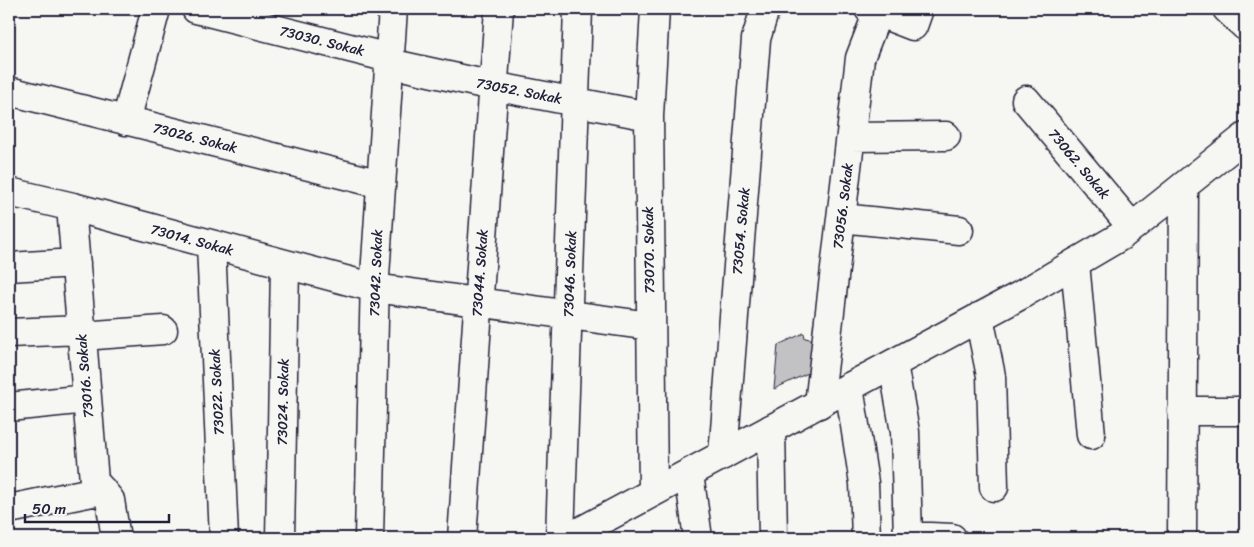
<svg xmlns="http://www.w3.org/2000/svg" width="1254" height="547" viewBox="0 0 1254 547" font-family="Sriracha,sans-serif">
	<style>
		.building { fill: #c2c2c4; stroke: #22223b }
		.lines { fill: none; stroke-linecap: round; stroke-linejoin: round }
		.minor-casing { stroke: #22223b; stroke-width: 31 }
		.major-casing { stroke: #22223b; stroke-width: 31 }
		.minor { stroke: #f6f6f2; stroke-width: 28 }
		.major { stroke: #f6f6f2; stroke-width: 28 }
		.labels { text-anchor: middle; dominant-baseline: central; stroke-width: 5; stroke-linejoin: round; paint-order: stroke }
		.street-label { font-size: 14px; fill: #22223b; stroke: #f6f6f2 }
	</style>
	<rect width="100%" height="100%" fill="#f6f6f2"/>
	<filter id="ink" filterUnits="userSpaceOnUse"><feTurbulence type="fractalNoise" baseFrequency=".02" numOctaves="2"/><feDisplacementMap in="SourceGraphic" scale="10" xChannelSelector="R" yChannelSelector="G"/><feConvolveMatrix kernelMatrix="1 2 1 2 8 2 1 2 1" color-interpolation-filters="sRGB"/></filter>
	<g filter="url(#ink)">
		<path class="building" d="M804 333 805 338 816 340 812 369 808 373 774 389 778 345Z"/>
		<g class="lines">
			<g class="minor-casing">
				<path id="minor" d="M196 9 389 58
					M869 9 913 26 919 9
					M1227 9 1245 26
					M389 63 493 86 649 116
					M9 91 381 184
					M1026 100 1132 227
					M126 121 156 9
					M851 137 946 136
					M9 192 73 207 375 288 650 326
					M71 207 94 481 110 500 116 538
					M841 218 959 230
					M211 245 224 538
					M1075 263 1091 435
					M9 267 76 263
					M979 317 991 376 994 487
					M9 333 81 330
					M82 336 163 330
					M893 364 905 432 908 538
					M849 387 864 483 866 538
					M819 404 860 58 878 12
					M9 407 87 399
					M1182 411H1245
					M771 429 773 538
					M723 455 756 39 765 9
					M689 474 698 538
					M653 492 649 116 655 9
					M9 509 102 490
					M908 536 952 538
					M280 538 285 266
					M369 538 375 276 393 9
					M462 538 499 9
					M560 538 578 9
					M1182 538 1184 186"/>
			</g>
			<g class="major-casing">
				<path id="major" d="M568 538 1019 296 1121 236 1245 137"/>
			</g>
			<use href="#minor" class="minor"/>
			<use href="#major" class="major"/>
		</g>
	</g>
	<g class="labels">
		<g class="street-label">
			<text transform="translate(322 41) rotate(14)">73030. Sokak</text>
			<text transform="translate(519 91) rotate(11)">73052. Sokak</text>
			<text transform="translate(195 138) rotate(14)">73026. Sokak</text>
			<text transform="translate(1079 164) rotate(50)">73062. Sokak</text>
			<text transform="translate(843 206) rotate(-83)">73056. Sokak</text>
			<text transform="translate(741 231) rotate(-85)">73054. Sokak</text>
			<text transform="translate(192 240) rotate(15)">73014. Sokak</text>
			<text transform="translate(649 250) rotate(-91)">73070. Sokak</text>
			<text transform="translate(376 273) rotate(-88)">73042. Sokak</text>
			<text transform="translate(480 273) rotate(-86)">73044. Sokak</text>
			<text transform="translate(570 274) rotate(-88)">73046. Sokak</text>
			<text transform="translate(85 376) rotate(-95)">73016. Sokak</text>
			<text transform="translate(217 392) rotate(-93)">73022. Sokak</text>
			<text transform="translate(283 402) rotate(-89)">73024. Sokak</text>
		</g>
	</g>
	<rect width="1254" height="547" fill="none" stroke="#f6f6f2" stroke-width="30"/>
	<rect x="15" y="15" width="1224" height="517" fill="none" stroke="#22223b" stroke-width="2" filter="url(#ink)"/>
	<path d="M25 514v8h144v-8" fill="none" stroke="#22223b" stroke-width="2.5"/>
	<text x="32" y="514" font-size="15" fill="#22223b" stroke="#f6f6f2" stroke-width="4" paint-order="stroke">50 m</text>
</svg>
